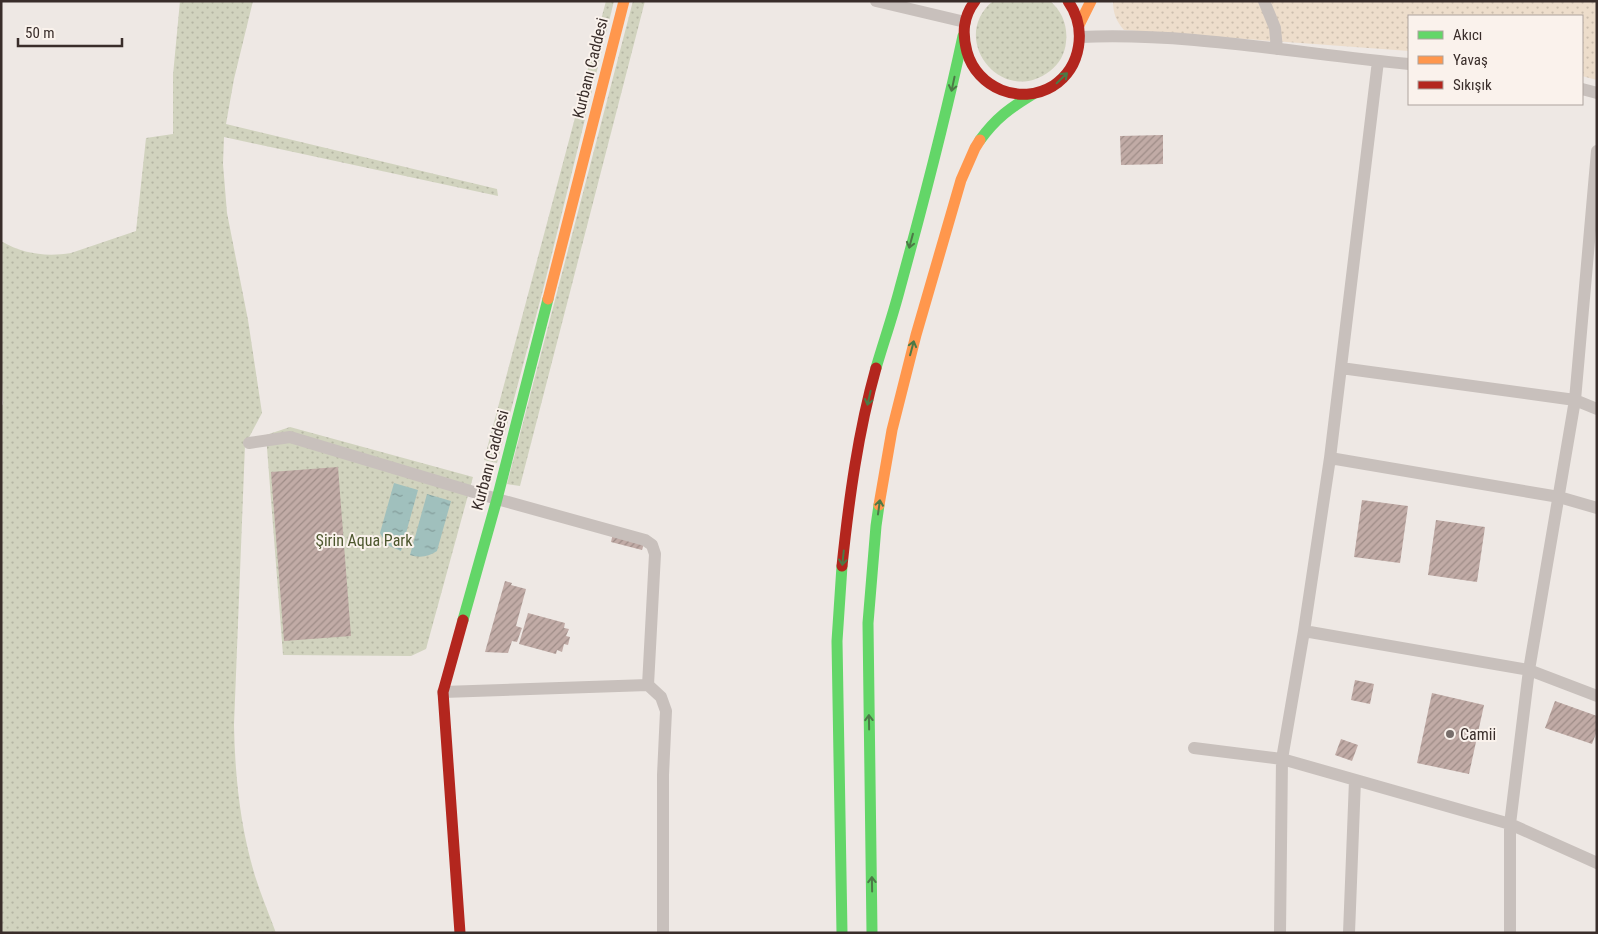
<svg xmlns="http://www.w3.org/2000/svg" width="1598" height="934" viewBox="0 0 1598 934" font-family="'Roboto Condensed',sans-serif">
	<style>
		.green { fill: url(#green-dots) }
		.sand { fill: url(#sand-dots) }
		.water { fill: url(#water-ripples) }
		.building { fill: url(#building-hatch) }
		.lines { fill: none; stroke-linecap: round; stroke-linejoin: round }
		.street { stroke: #c8c0bc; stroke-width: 12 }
		.fast { stroke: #63d668; stroke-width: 11 }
		.slow { stroke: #ff974d; stroke-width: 11 }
		.jam { stroke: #b3261e; stroke-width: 11 }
		.oneway { stroke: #4c7946 }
		.poi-dot { fill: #786e6b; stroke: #faf2ec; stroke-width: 2 }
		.labels { text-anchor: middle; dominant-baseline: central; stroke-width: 4; stroke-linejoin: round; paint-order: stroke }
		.street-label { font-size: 16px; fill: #392d2a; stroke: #faf2ec }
		.park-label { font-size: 16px; fill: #4d572e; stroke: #faf2ec }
		.poi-label { font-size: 16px; fill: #392d2a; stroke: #faf2ec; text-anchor: start }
	</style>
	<defs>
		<pattern id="green-dots" width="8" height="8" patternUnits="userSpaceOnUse" patternTransform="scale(1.25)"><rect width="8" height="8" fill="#d1d3be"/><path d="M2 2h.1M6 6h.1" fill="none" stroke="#b4b5a3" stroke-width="1.8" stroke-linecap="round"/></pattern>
		<pattern id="sand-dots" width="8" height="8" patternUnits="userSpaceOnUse" patternTransform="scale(1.25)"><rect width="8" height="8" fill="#edddcb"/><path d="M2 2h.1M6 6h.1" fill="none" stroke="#ccbeae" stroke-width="1.8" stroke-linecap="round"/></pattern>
		<pattern id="water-ripples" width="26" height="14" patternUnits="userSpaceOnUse" patternTransform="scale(1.25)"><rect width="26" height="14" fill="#a0c0bd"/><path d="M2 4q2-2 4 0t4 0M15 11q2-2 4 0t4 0" fill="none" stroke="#839c9a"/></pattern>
		<pattern id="building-hatch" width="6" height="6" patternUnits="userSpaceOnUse" patternTransform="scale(1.25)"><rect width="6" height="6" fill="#c1aba6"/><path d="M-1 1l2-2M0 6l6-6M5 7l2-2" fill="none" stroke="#9e8c87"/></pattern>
	</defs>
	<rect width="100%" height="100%" fill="#eee8e4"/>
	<path class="green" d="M180 1H253L234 79 226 124 497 189 498 196 224 137 223 164 227 213 248 320 262 413 245 445 234 725C235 776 240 826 255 876 261 895 269 914 276 933H1V405H3L1 355V241C23 254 46 257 71 253L136 231 146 138 173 134V75Z
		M606 1H614L544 286 497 463 484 460Z
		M633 1H645L520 486 507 484Z
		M993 1H1050C1062 11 1068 26 1066 42 1065 54 1059 64 1050 71 1003 108 947 39 993 1Z
		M290 427 473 477 426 649 411 656 283 655 266 435Z"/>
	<path class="sand" d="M1113 1H1597V80L1582 76V16H1409V51L1124 30C1116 21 1113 13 1113 1Z"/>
	<path class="water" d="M394 483 418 490 401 551 387 545 380 533Z
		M427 494 451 501 437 551C428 557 420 558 410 555Z"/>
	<path class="building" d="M1163 135V164L1121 165 1120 136Z
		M338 467 351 636 284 641 271 472Z
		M1362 500 1408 506 1400 563 1354 557Z
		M1436 520 1485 527 1477 582 1428 575Z
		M614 529 646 537 642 550 611 542Z
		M505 581 512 583 511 585 526 589 516 626 522 628 517 642 512 641 508 653 485 652Z
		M528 613 565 623 564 628 569 629 566 636 570 637 568 645 564 644 562 652 557 650 556 654 519 644Z
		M1355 680 1374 684 1370 704 1351 700Z
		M1432 693 1484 705 1469 774 1417 763Z
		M1555 701 1597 716V731L1592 744 1545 728Z
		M1341 739 1358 745 1352 761 1335 755Z"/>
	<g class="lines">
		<path class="street" d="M876 1 965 22
			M1264 1 1275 28 1277 49
			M1080 37C1190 32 1300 54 1409 64
			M1582 89 1597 93
			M1597 151 1575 400 1529 670 1510 824 1597 863
			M1341 368 1575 400 1597 409
			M249 443 290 437 497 499 645 540 652 545 655 554 648 685 443 692
			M1330 458 1559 497 1597 508
			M1304 631 1330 458 1378 61
			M648 685 661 697 666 711 663 775V933
			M1194 748 1282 759 1280 933
			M1349 933 1355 780
			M1510 933V824L1282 759 1304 631 1529 670 1597 696"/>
		<path class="fast" d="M980 140C996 118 1010 108 1033 94
			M876 368C884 341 893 315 900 288 923 204 945 121 963 36
			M463 620 497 499 548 299
			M842 933 837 641 842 566
			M872 933 868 623 876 526 879 505"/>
		<path class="slow" d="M1079 25 1091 1
			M548 299 624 1
			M879 505 892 430 916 335 961 180 975 148 980 140"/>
		<path class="jam" d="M975 1C963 17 962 33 967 52 977 88 1020 106 1053 86 1082 67 1087 28 1068 1
			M842 566C849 499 858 432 876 368
			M460 933 443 692 463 620"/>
	</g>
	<defs><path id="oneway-shaft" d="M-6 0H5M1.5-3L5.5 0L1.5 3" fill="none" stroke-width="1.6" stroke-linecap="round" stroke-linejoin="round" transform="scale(1.25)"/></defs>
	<g class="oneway">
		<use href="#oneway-shaft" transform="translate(1062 78) rotate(-44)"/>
		<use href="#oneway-shaft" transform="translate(953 84) rotate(102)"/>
		<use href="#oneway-shaft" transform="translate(911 241) rotate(105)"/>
		<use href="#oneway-shaft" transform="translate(912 348) rotate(-75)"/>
		<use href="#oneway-shaft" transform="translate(869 398) rotate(103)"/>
		<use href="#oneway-shaft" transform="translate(879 507) rotate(-82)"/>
		<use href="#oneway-shaft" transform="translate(843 558) rotate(96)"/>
		<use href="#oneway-shaft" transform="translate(869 722) rotate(-91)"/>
		<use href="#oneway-shaft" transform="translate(872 884) rotate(-91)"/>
	</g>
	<circle class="poi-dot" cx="1450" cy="734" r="5"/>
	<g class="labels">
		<g class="street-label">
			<text transform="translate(590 68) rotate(-76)">Kurbanı Caddesi</text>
			<text transform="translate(490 460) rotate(-75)">Kurbanı Caddesi</text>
		</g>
		<g class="park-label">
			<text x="364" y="540">Şirin Aqua Park</text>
		</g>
		<g class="poi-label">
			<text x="1460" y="734">Camii</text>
		</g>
	</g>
	<rect width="1598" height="934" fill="none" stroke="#392d2a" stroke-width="5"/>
	<rect x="1408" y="15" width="175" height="90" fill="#faf2ec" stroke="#ada39e"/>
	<rect x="1418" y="31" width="25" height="8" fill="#63d668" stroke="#ada39e"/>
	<text x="1453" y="40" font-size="15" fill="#392d2a">Akıcı</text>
	<rect x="1418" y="56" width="25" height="8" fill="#ff974d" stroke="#ada39e"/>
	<text x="1453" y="65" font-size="15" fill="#392d2a">Yavaş</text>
	<rect x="1418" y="81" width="25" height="8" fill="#b3261e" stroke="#ada39e"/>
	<text x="1453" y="90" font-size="15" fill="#392d2a">Sıkışık</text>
	<path d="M18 38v8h104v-8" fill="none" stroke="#392d2a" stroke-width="2.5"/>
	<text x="25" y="38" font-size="15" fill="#392d2a" stroke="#faf2ec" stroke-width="4" paint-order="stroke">50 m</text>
</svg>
